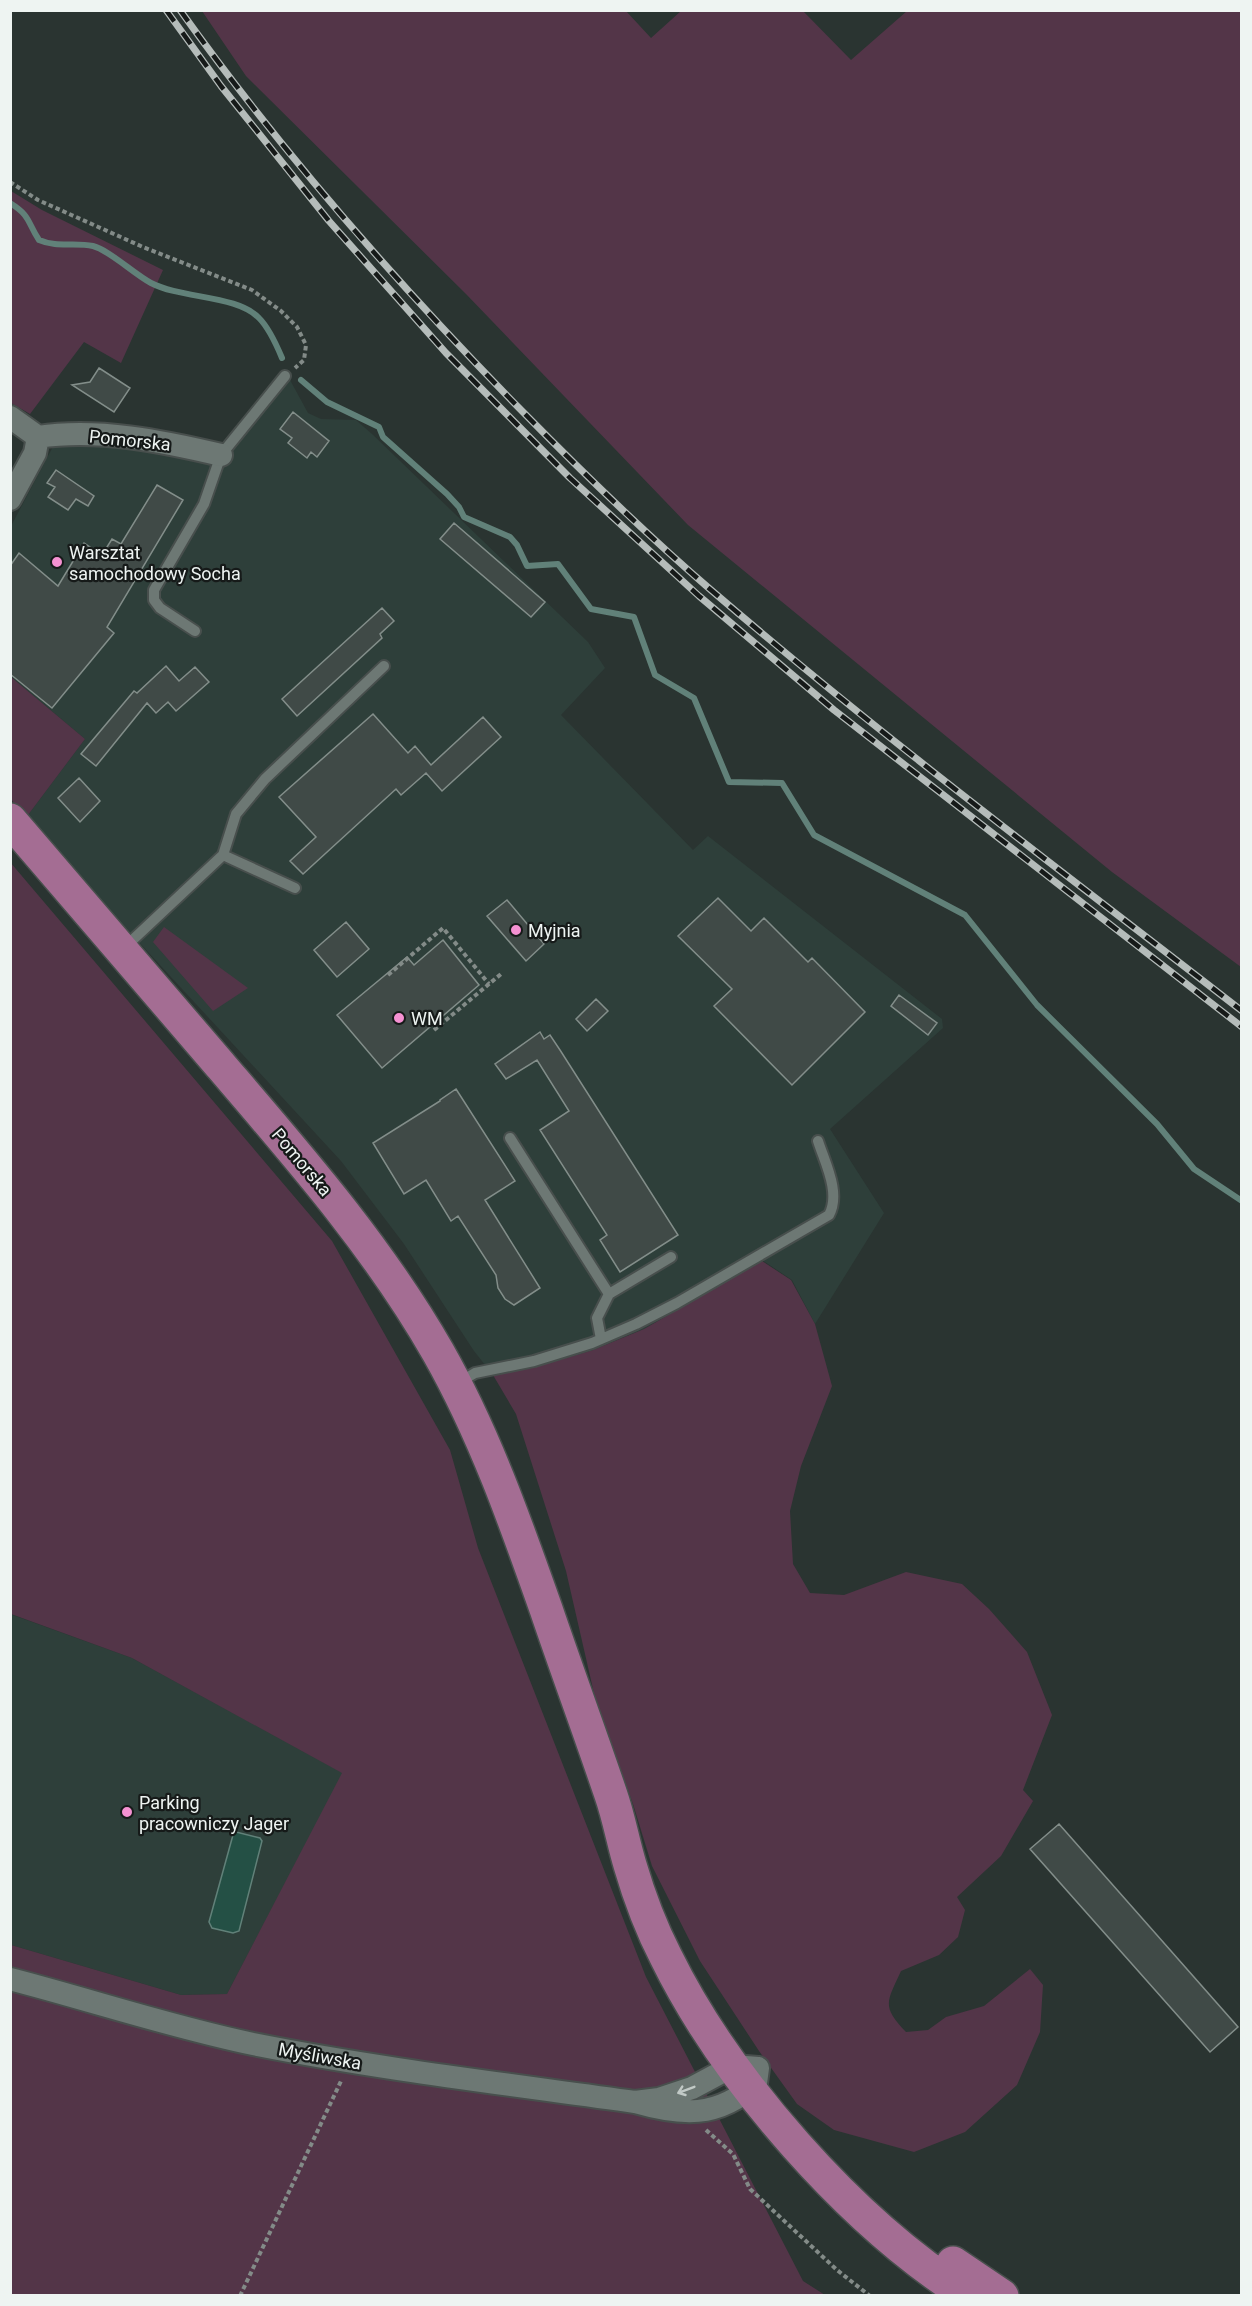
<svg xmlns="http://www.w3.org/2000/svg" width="1252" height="2306" viewBox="0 0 1252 2306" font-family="Roboto,sans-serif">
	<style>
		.built { fill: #2e3f3a }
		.green { fill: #533548 }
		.water { fill: #245045; stroke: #618179; stroke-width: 1.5 }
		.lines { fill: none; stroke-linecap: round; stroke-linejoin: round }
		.stream { stroke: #618179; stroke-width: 6 }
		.building { fill: #404a47; stroke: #838e8a; stroke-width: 1.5 }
		.lane-casing { stroke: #484f4d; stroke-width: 14 }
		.street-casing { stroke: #484f4d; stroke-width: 26 }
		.primary-casing { stroke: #484f4d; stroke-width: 36 }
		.path { stroke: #838b88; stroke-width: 4; stroke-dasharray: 4.5 3; stroke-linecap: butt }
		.lane { stroke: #6d7874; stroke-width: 10 }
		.street { stroke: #6d7874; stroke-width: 22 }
		.primary { stroke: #a46d93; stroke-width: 33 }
		.rail-casing { stroke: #b5bcba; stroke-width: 7 }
		.rail { stroke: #161a19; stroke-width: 4.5; stroke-dasharray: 14; stroke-linecap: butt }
		.oneway { stroke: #c1c9c6 }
		.poi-dot { fill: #f591d2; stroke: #161a19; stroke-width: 2 }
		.labels { text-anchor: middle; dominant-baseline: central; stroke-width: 4.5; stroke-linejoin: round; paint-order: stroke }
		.street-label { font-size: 18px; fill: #eef4f2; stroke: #161a19 }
		.poi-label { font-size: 18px; fill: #eef4f2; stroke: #161a19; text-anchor: start }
	</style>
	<rect width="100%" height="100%" fill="#2a3431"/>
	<path class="built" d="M290 380 308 413 321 419 356 420 372 434 588 642 605 668 561 715 693 850 708 836 942 1019 943 1028 830 1129 884 1213 815 1324 792 1280 762 1260 644 1329 593 1350 532 1368 493 1375 474 1351 404 1244 341 1161 25 819 85 739 11 677 10 528 57 439 223 460Z
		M10 1614 132 1658 343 1773 227 1994 181 1995 11 1945Z"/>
	<path class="green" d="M202 11H626L651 38 681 11H803L851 60 907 11H1241V967L1112 872 688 525 466 294 246 76Z
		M11 191 42 210 163 270 121 363 84 342 30 414 11 403Z
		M11 677 85 739 25 819 11 799Z
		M10 862 332 1241 450 1450 478 1548 646 1977 803 2281 825 2295H11V1945L181 1995 227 1994 342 1773 132 1658 11 1614Z
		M164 927 248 988 213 1011 153 942Z
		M762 1261 791 1280 815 1324 832 1386 801 1466 790 1511 793 1564 810 1593 844 1595 906 1572 962 1584 989 1609 1027 1652 1052 1715 1023 1790 1033 1801 1001 1856 957 1897 965 1910 958 1937 939 1955 901 1971C887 2002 881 2006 906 2032L928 2030 946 2017 984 2006 1030 1969 1043 1985 1040 2032 1017 2085 965 2132 914 2152 834 2130 797 2104 759 2051 700 1961 652 1866 633 1804 596 1702 566 1571 516 1414 493 1375 532 1368 593 1350 644 1329Z"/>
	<path class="water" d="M236 1832 260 1838 262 1841 239 1931 233 1933 212 1928 209 1922 233 1835Z"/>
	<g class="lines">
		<path class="stream" d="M10 203C31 216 27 222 39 240 57 248 75 242 93 246 109 250 134 274 151 283 182 299 237 295 259 318 269 328 277 346 282 358
			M301 380 327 402 379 427 383 437 447 494 459 507 464 517 510 537 517 545 527 566 558 564 591 609 634 617 655 675 694 698 729 782 782 783 814 835 965 915 1037 1005 1157 1124 1194 1169 1242 1201"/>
	</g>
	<path class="building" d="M99 368 130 388 114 412 72 385 90 382Z
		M293 412 329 441 317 457 311 452 307 458 288 443 292 438 280 429Z
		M56 470 94 496 88 506 76 499 68 510 48 497 55 487 47 483Z
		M157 485 183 500 107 627 114 633 52 708 10 674V566L19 553 58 586 84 543 102 555 112 539 121 544Z
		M454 523 545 602 531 617 440 539Z
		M382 608 394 621 380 634 382 638 297 716 282 699Z
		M166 666 179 681 195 667 209 682 176 711 168 702 156 713 147 703 96 766 81 754 134 691 137 693Z
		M373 714 408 753 415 746 431 765 483 717 501 737 442 791 426 773 401 795 396 789 303 874 290 861 316 837 279 797Z
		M79 778 100 801 80 822 58 798Z
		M718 898 751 931 764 918 808 962 812 958 865 1012 792 1085 714 1006 732 989 678 936Z
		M507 900 544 944 526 961 487 916Z
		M346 922 369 949 337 977 314 950Z
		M443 940 479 985 382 1068 337 1015 407 957 414 965Z
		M899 995 937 1023 928 1035 891 1006Z
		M596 999 608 1011 587 1031 576 1019Z
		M540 1032 544 1039 550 1035 560 1050 678 1235 620 1272 600 1240 607 1235 540 1130 569 1111 537 1060 506 1079 495 1064Z
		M456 1089 515 1181 485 1200 540 1288 514 1305 505 1299 498 1288 496 1275 458 1216 451 1221 426 1180 404 1194 373 1143 440 1101V1100Z
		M1059 1824 1238 2027 1210 2052 1030 1849Z"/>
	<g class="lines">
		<g class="lane-casing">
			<path id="lane" d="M195 631 160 608 154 600V590L204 504 221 455 285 376
				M223 855 295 888
				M124 948 223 855 236 814 265 779 384 666
				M510 1138 609 1294 597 1318 601 1339
				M609 1294 671 1257
				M458 1383 475 1373 534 1361 592 1343 636 1324 677 1303 829 1215C841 1193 825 1163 818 1141"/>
		</g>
		<g class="street-casing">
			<path id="street" d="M10 417 38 437 35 453 10 499
				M38 437C98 428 162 441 221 455
				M10 1979C91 2000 171 2027 253 2044 379 2069 507 2084 635 2102 680 2115 718 2119 756 2083L758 2068 733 2066 692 2088 659 2099 635 2102"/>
		</g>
		<g class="primary-casing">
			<path id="primary" d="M10 820C81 902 151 984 221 1066 299 1157 378 1247 438 1352 484 1433 515 1521 546 1609 567 1671 590 1733 611 1795 619 1818 623 1842 630 1865 639 1896 651 1928 666 1957 727 2081 851 2222 968 2296
				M953 2263 1002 2296"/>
		</g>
		<path class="path" d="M10 182 38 200 143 247 252 290 281 311 297 327 306 345 304 360 295 368
			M388 975 443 928 489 984
			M434 1030 501 974
			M706 2130 733 2154 750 2189 837 2270 870 2296
			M240 2296 341 2081"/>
		<use href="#lane" class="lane"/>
		<use href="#street" class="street"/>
		<use href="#primary" class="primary"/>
		<g class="rail-casing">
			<path id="rail" d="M166 10 221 86 329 221 446 353 570 478 699 596 834 710 1242 1027
				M180 10C283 154 400 287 524 413 584 474 646 534 711 590 882 737 1063 872 1242 1011"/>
		</g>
		<use href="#rail" class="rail"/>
	</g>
	<defs><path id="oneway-shaft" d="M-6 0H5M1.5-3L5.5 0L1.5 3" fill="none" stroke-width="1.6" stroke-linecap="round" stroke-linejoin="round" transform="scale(1.5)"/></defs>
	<use class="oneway" href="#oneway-shaft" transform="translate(686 2090) rotate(159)"/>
	<g class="poi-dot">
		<circle cx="57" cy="562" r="6"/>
		<circle cx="516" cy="930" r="6"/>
		<circle cx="399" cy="1018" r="6"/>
		<circle cx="127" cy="1812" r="6"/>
	</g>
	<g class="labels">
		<g class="street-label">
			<text transform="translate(130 440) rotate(6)">Pomorska</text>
			<text transform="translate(302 1162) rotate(50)">Pomorska</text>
			<text transform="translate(320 2056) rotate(10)">Myśliwska</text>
		</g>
		<g class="poi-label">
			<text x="69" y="552">Warsztat<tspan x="69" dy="21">samochodowy Socha</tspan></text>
			<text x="528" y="930">Myjnia</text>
			<text x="411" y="1018">WM</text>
			<text x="139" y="1802">Parking<tspan x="139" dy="21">pracowniczy Jager</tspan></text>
		</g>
	</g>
	<rect width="1252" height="2306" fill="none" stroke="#eef4f2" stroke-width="24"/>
</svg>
